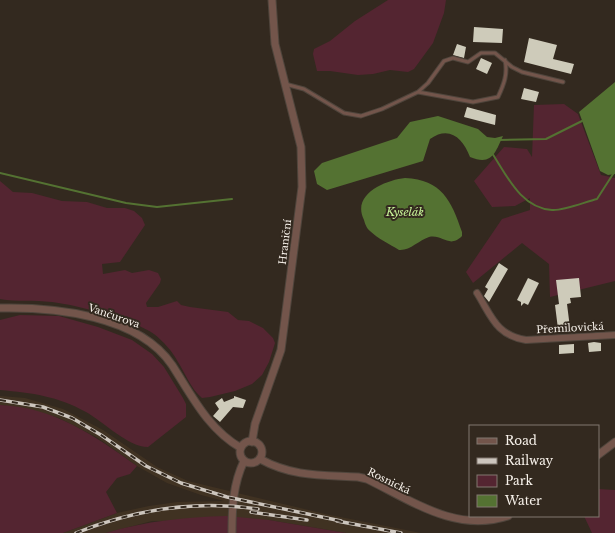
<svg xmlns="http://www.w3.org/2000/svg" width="615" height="533" viewBox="0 0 615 533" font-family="'Libre Baskerville',serif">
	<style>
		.built { fill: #403222 }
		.green { fill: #542531 }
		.water { fill: #547232 }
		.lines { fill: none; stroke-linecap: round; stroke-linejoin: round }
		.stream { stroke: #547232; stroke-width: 2 }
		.building { fill: #cecbba }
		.service-casing { stroke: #4f453c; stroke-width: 5 }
		.minor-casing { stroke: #4f453c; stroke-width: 8 }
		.tertiary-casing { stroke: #4f453c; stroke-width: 9 }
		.service { stroke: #73554b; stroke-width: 3 }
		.minor { stroke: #73554b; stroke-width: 6 }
		.tertiary { stroke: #73554b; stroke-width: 7 }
		.rail-casing { stroke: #ccc5bd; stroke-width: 3.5 }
		.rail { stroke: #33291f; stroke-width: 2; stroke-dasharray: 6; stroke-linecap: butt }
		.labels { text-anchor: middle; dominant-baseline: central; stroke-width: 4; stroke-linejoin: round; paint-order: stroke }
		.street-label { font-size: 10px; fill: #f8f2eb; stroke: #33291f }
		.water-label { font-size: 11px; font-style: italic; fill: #c8f599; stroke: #33291f }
	</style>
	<rect width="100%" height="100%" fill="#33291f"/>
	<path class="built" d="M0 396 25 398 63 409 103 430 157 467 188 481 325 514 421 533H346L269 520 152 521 106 533H63L117 513 149 506 177 502 224 501 201 495 167 483 137 466 98 438 59 418 23 408 0 405Z"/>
	<path class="green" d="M388 0H446L444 13 433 43 414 69 408 72 390 70 373 74 358 75 330 71H317L313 54 314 49 330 41 355 21Z
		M564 104 578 114 601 175 615 178V281L550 297 549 264 522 243 473 283 466 272 502 219 530 210V198L515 206 492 207 474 181 504 147 527 149 532 157 534 105Z
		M0 181 13 192 32 193 62 201 87 202 107 208H125L134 211 142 218 145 225 120 262 102 264 103 274 125 270 132 273 149 270 158 273 161 279 160 283 146 303 147 307H158L177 301 181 305 190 307 228 312 238 320 249 321 263 328 273 338 275 343 269 362 262 375 252 384 235 391 210 397 202 398C191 389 185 373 178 362 173 352 163 341 154 334 134 320 77 305 52 302 34 300 17 302 0 299Z
		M20 315 59 316 98 327 132 340 152 354 164 367 183 398 186 404V417L148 447C128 447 104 422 86 412 57 396 33 393 0 390V320Z
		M0 405C54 407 95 436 137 466L130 474 117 478 106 492 117 513 63 533H0Z
		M598 489 615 490V533H592L584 516H598Z
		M226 516 269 520 346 533H106C146 521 185 517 226 516Z"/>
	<path class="water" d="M615 82V174L608 175 600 171 579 112Z
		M438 116 478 129 487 137 495 138 503 136C495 153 492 166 470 157 463 139 450 125 430 139L423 161 327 190 317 184 314 171 322 163 397 138 410 122Z
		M405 178C442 180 451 200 462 232V236C449 249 443 234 429 237 419 240 410 251 399 250 390 244 378 239 370 231 367 229 365 224 364 220 351 194 386 180 405 178Z"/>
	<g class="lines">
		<path class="stream" d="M499 140 546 139 582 121
			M492 153C507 176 521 208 552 210 563 211 585 202 597 199L615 171
			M0 173 126 203 157 207 232 199"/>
	</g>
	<path class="building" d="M474 27 503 29 502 43 473 42Z
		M529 38 557 45 553 59 574 64 571 74 524 62Z
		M457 44 466 47 464 58 453 55Z
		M481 58 492 63 487 74 476 69Z
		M524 88 539 92 536 102 521 99Z
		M467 107 496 115 495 125 464 117Z
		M499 263 508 269 489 302 484 296 488 289 485 287Z
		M528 278 539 283 528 305 524 303 521 306V302L517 300Z
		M579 278 581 297 570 298 571 303 567 304 570 328 558 329 555 305 559 304 556 280Z
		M594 342 601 343V351L589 352 588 343Z
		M574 344V353L559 354V345Z
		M234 396 246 400 243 408 233 407 220 422 213 416 219 409 215 403 222 398 224 402 234 398Z"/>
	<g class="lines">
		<g class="service-casing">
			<path id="service" d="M285 84 304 89 344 113 361 116 382 109 418 92 428 83 444 61 453 58 468 62 481 53H495L512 67 522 72 563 82
				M418 92 473 102 498 97C504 84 508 74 505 60"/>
		</g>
		<g class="minor-casing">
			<path id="minor" d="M477 293C492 317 496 335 526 340L615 335"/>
		</g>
		<g class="tertiary-casing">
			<path id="tertiary" d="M0 308C55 307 138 315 172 365 192 396 208 429 241 448
				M240 452a11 11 0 1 1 22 0a11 11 0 1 1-22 0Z
				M252 442 255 424 281 350 302 187 301 147 275 44 272 0
				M598 455 615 442
				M260 459C293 477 321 475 358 477L367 479C412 501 456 533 508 516
				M232 533C232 508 233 484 244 461"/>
		</g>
		<use href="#service" class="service"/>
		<use href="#minor" class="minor"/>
		<use href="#tertiary" class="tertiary"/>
		<g class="rail-casing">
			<path id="rail" d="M0 400 43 407 72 418 101 435 146 466 181 483 227 497 341 521
				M251 512 307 520
				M337 521 401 533
				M76 533C133 510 196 500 258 509"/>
		</g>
		<use href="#rail" class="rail"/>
	</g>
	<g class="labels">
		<g class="street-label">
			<text transform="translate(285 242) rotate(-83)">Hraniční</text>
			<text transform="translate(114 316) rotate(19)">Vančurova</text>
			<text transform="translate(570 328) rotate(-3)">Přemilovická</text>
			<text transform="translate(389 481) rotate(26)">Rosnická</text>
		</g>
		<g class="water-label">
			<text x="405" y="212">Kyselák</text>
		</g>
	</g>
	<rect x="469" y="425" width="130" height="92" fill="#33291f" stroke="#827971"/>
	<rect x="477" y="438" width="20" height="6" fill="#73554b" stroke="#827971"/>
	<text x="505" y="445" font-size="12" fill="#f8f2eb">Road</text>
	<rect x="477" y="458" width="20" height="6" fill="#ccc5bd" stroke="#827971"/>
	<text x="505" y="465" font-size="12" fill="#f8f2eb">Railway</text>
	<rect x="477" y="475" width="20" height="12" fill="#542531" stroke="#827971"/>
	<text x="505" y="485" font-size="12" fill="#f8f2eb">Park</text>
	<rect x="477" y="495" width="20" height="12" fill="#547232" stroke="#827971"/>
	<text x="505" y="505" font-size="12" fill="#f8f2eb">Water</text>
</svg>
